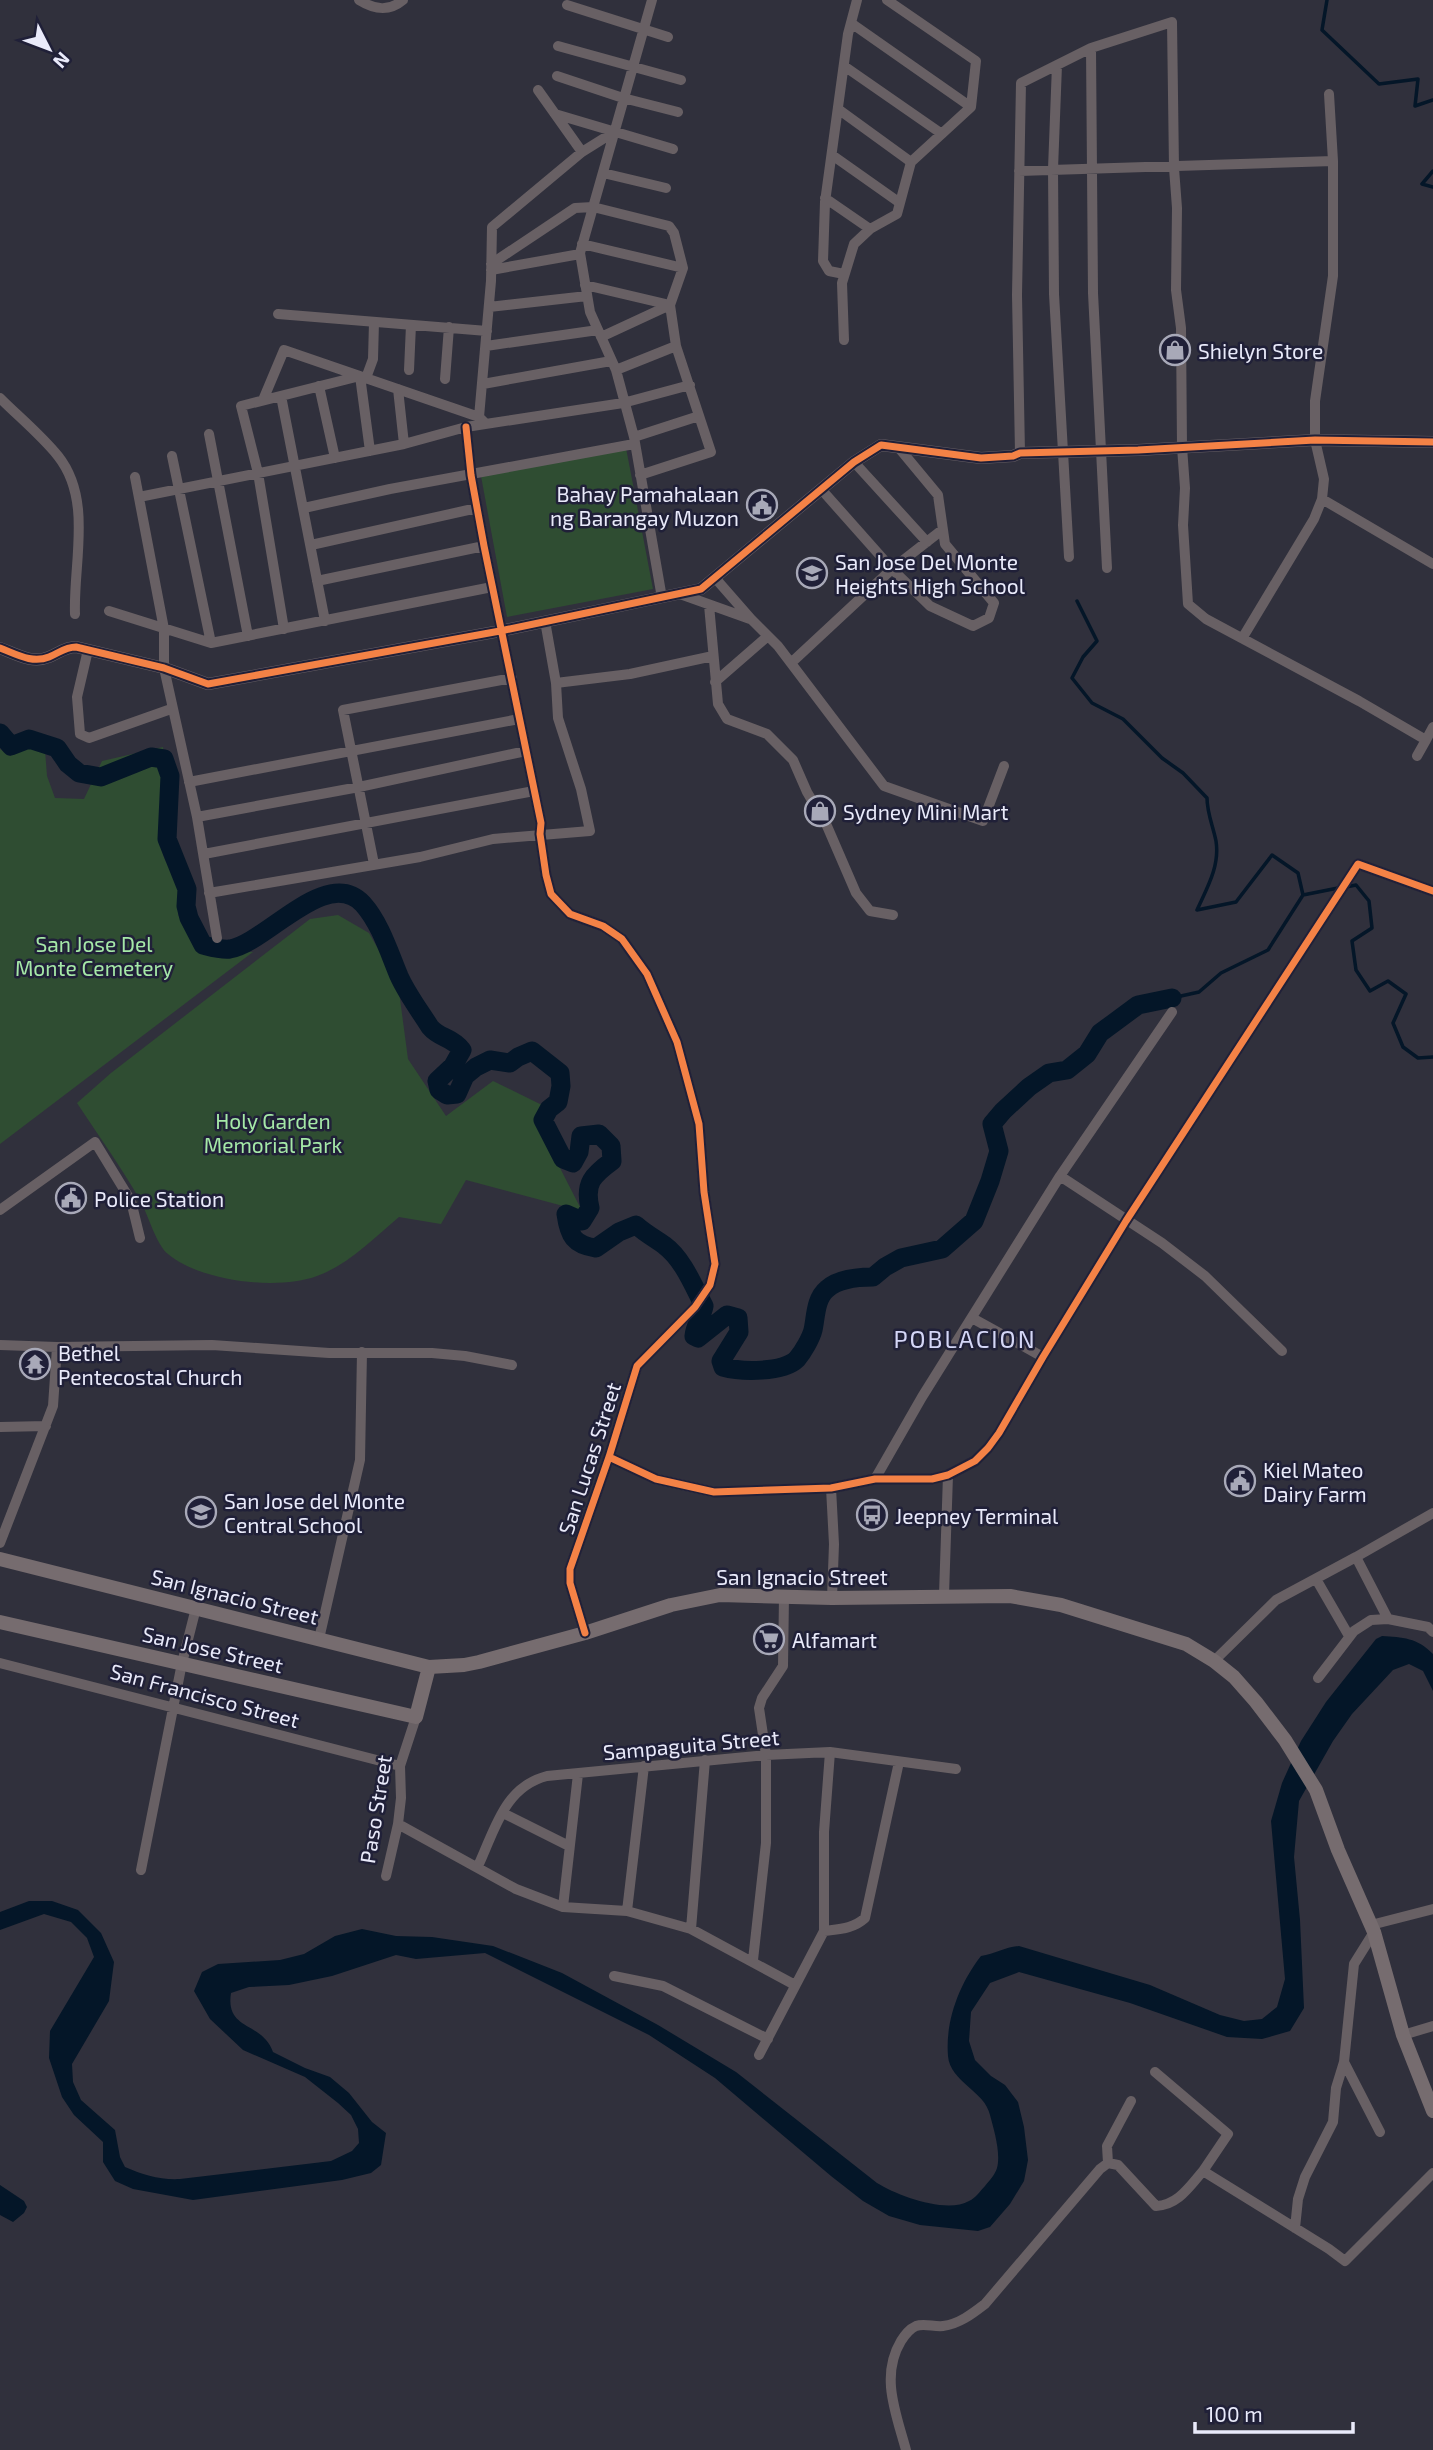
<svg xmlns="http://www.w3.org/2000/svg" width="1433" height="2450" viewBox="0 0 1433 2450" font-family="'Exo 2',sans-serif">
	<style>
		.green { fill: #2f4d32 }
		.water { fill: #041628 }
		.lines { fill: none; stroke-linecap: round; stroke-linejoin: round }
		.stream { stroke: #041628; stroke-width: 3.5 }
		.river { stroke: #041628; stroke-width: 19 }
		.minor { stroke: #686064; stroke-width: 10 }
		.tertiary { stroke: #686064; stroke-width: 12 }
		.secondary { stroke: #766c6f; stroke-width: 14 }
		.cycleway-casing { stroke: #202038; stroke-width: 11 }
		.cycleway { stroke: #f48246; stroke-width: 7 }
		.labels { text-anchor: middle; dominant-baseline: central; stroke-width: 5; stroke-linejoin: round; paint-order: stroke }
		.poi-label { font-size: 21px; fill: #e9eafa; stroke: #202038; text-anchor: start }
		.park-label { font-size: 21px; fill: #a5e8a7; stroke: #202038 }
		.street-label { font-size: 21px; fill: #e9eafa; stroke: #202038 }
		.quarter-label { font-size: 24px; letter-spacing: 2px; fill: #d4d6f6; stroke: #202038 }
	</style>
	<rect width="100%" height="100%" fill="#30303c"/>
	<path class="green" d="M626 448 653 589 507 617 481 476Z
		M23 745 45 750 47 776 55 798 84 799 102 761 163 747C164 757 167 769 166 780 162 817 148 853 182 881L178 915 199 950 253 952 0 1144V749L10 756Z
		M338 915 369 933 398 984 408 1059 446 1116 493 1081 544 1106 538 1125 582 1211 466 1180 441 1224 399 1217C374 1238 348 1265 317 1276 277 1291 200 1281 168 1254 157 1246 148 1215 141 1202 122 1168 98 1135 77 1103L111 1073 310 919Z"/>
	<path class="water" d="M1382 1636C1402 1637 1418 1638 1433 1654V1691L1423 1671 1409 1664 1393 1670 1352 1714 1333 1741 1299 1801 1294 1857 1300 1920 1304 2008 1290 2031 1262 2039 1227 2037 1130 2003 1019 1972 990 1983 971 2012 969 2041 975 2060 991 2076 1005 2085 1018 2102 1024 2127 1028 2160 1024 2181 1010 2204 990 2227 978 2231 920 2225 889 2216 863 2201 831 2176 715 2078 649 2035 485 1953 416 1959 396 1955 332 1976 289 1985 249 1987 231 1993C225 2031 262 2021 273 2052L305 2068 330 2077 349 2093 372 2122 386 2133 381 2165 371 2173 342 2180 193 2200 133 2189 115 2181 103 2162V2142L74 2115 62 2097 49 2058 50 2031 94 1957 87 1938 71 1922 44 1914 0 1930V1912L29 1901H52L78 1910 101 1933 114 1962 109 2001 72 2064 73 2082 81 2100 115 2130 120 2157 125 2167C143 2175 160 2180 180 2179L331 2161 352 2151 359 2143 358 2129 351 2115 338 2103 305 2077 243 2050 210 2019 194 1991 202 1972 218 1964 280 1960 304 1954 335 1936 362 1929 396 1936 432 1937 493 1946 562 1973 658 2025 736 2072 877 2183C898 2196 947 2214 969 2201 976 2198 980 2191 985 2186 989 2181 995 2175 997 2168 1001 2153 994 2130 990 2115 985 2091 950 2082 948 2056 945 2020 960 1983 981 1956 995 1954 1005 1947 1019 1946L1150 1985 1220 2015 1244 2021 1262 2019 1277 2007 1285 1979 1271 1821 1282 1783 1301 1741 1326 1702 1376 1639Z
		M0 2185 24 2201 27 2207 24 2213 13 2222 0 2215Z"/>
	<g class="lines">
		<path class="stream" d="M1327 0 1322 30 1379 84 1418 79 1415 106 1433 100
			M1433 171 1422 184 1433 187
			M1077 601 1097 641 1083 657 1072 678 1092 703 1123 719 1162 758 1183 773 1207 798C1207 813 1213 826 1216 841 1220 866 1207 888 1197 910L1236 902 1272 855 1298 873 1303 895 1338 888
			M1346 887 1356 885 1369 901 1372 928 1352 941 1356 970 1370 991 1388 981 1406 994 1393 1023 1403 1047 1418 1058 1433 1057
			M1172 998 1199 992 1221 973 1268 950 1303 895"/>
		<path class="river" d="M0 733 11 746 29 739 57 748 68 764 79 773 101 777 151 757 164 759 170 776 167 839 187 889 186 906 189 918 203 945C211 947 221 950 230 949 266 943 327 865 363 904 380 923 389 952 399 976 407 994 420 1011 430 1027 440 1039 451 1036 462 1050L453 1066 437 1081 439 1090 447 1095 457 1094 465 1076 476 1067 490 1060 510 1063 518 1057 532 1051 560 1073 561 1086 558 1102 549 1109 543 1120 563 1159 573 1163 579 1152 581 1136 599 1134 611 1146 612 1161C593 1175 584 1183 590 1208L582 1221 566 1214C569 1236 574 1245 596 1248L619 1232 636 1225C645 1233 654 1238 664 1245 683 1259 693 1285 704 1306 702 1317 695 1325 694 1336L698 1338 727 1315 738 1318 739 1332 721 1361 723 1367C741 1372 783 1373 797 1359 803 1352 811 1338 813 1330 816 1317 815 1299 827 1289 838 1279 859 1277 873 1277L885 1267 901 1258 942 1249 974 1221 990 1181 999 1151 992 1124 1003 1111 1029 1087 1049 1073 1067 1070 1087 1054 1100 1033 1138 1005 1172 998"/>
		<path class="minor" d="M359 0C375 10 389 12 403 0
			M652 0 580 253 590 312 616 370 634 437 662 598
			M567 5 668 37
			M851 23 971 107
			M558 46 681 80
			M1091 48 1093 293 1107 568
			M1057 65 1053 169 1054 294 1069 557
			M844 66 942 134
			M557 76 623 98 678 112
			M538 90 582 152
			M1329 94 1333 161V276L1315 401V440L1324 479 1322 499 1433 564
			M838 109 911 162
			M555 114 673 149
			M832 155 900 203
			M1019 171 1333 161
			M603 173 666 188
			M825 198 870 229
			M582 244 683 268
			M491 264 575 208 593 207 669 226 674 233 683 268 670 305 601 337
			M491 270 580 254
			M844 274 829 271 823 261 825 202 848 34 857 0
			M585 285 670 305 676 346 711 452 640 475
			M489 307 587 296
			M278 314 487 331
			M844 340 842 283 854 244 870 229 897 214 911 162 971 107 976 61 887 0
			M486 346 598 330
			M409 370 411 325
			M616 370 676 346
			M366 378 373 359 374 322
			M445 379 449 327
			M483 384 611 361
			M319 386 335 458
			M398 389 404 444
			M281 396 325 621
			M0 398C19 417 41 435 58 456 93 500 73 563 75 614
			M263 400 284 350 479 417
			M486 424 479 417 491 281 492 227 582 152 614 132
			M466 427 471 475 484 546 541 823 540 834 546 875 551 894 570 914 603 926 622 939 647 974 677 1042 699 1124 704 1192 715 1264 710 1285 695 1307 637 1366 609 1457 570 1569V1583L585 1633
			M209 434 248 636
			M634 437 699 416
			M1020 453 1017 295 1021 83 1091 48 1172 22 1174 168 1177 208 1176 290 1181 328 1182 447 1185 488 1183 525 1188 604 1206 619 1359 701 1426 740 1433 727
			M172 456 211 643
			M854 462 927 542
			M135 477 164 629V668L197 817 217 938
			M821 489 892 569 930 606 973 626 989 618 994 603 945 544 938 495 899 448
			M139 497 404 444 466 427 623 403 690 385
			M304 508 390 489 634 444
			M311 545 477 508
			M716 579 751 619 778 646 884 786 983 821 1004 766
			M317 581 484 546
			M680 594 750 619
			M709 605 718 704 727 719 767 734 793 760 807 792 827 826 856 893 870 911 893 915
			M109 611 211 643 492 587
			M284 629 258 473 241 406 360 376 370 451
			M1243 637 1314 519 1322 499
			M88 650 77 697 80 734 89 738 171 709
			M791 663 892 569 942 530
			M715 682 768 636
			M556 683 630 674 713 656
			M1417 756 1426 740
			M189 782 519 719
			M197 817 359 787 526 751
			M204 854 534 791
			M374 864 343 710 512 678
			M209 893 420 857 493 839 590 831 581 789 558 718 556 683 545 621
			M1060 1176 1162 1243 1205 1276 1282 1351
			M0 1210 95 1142 131 1201 140 1238
			M972 1318 1043 1357
			M0 1345 57 1347 212 1345 329 1353H432L465 1356 512 1365
			M0 1427 46 1426
			M609 1457 656 1479 714 1492 831 1488 875 1479H932L948 1475 975 1461 988 1448 999 1433 1043 1357 1126 1221 1358 864 1433 891
			M875 1479 922 1397 1060 1176 1172 1012
			M831 1488 834 1544 832 1598
			M0 1543 53 1406 57 1347
			M1356 1557 1433 1513
			M1316 1579 1349 1636
			M944 1595 948 1475
			M319 1639 360 1460 362 1352
			M1214 1661 1276 1600 1356 1557 1388 1619 1428 1627 1433 1632
			M0 1663 400 1766
			M1318 1678 1354 1631 1371 1620 1388 1619
			M503 1813 569 1846
			M398 1824 516 1889 563 1907 627 1911 691 1929 795 1985
			M478 1866C495 1830 504 1787 547 1776L766 1755 830 1752 956 1769
			M141 1870 182 1663 196 1608
			M386 1876 398 1824 401 1798 400 1766 416 1717
			M563 1907 578 1774
			M627 1911 644 1766
			M1371 1925 1433 1909
			M691 1929 705 1760
			M824 1931C839 1929 853 1929 865 1918L899 1762
			M753 1960 766 1843V1755L759 1708 762 1698 783 1666 784 1596
			M614 1976 663 1986 768 2039
			M1403 2035 1433 2026
			M759 2055 824 1931V1832L830 1752
			M1344 2062 1380 2132
			M1155 2072 1228 2134 1203 2171
			M1108 2163 1107 2146 1131 2101
			M1295 2228 1298 2199 1305 2177 1333 2122 1336 2088 1344 2062 1354 1964 1374 1932
			M906 2450C896 2413 880 2376 901 2341 905 2335 909 2329 916 2326 924 2323 934 2327 943 2326 959 2324 972 2314 985 2304L1100 2169 1108 2163 1118 2165 1156 2206C1178 2205 1189 2187 1203 2171L1329 2249 1345 2261 1433 2173"/>
		<path class="tertiary" d="M0 648C16 654 32 664 49 657 59 653 65 647 76 647L164 668 208 684 500 631 701 589 854 462 881 445 981 458 1013 456 1020 453 1138 450 1315 440 1433 442"/>
		<path class="secondary" d="M0 1559 429 1667 464 1665 479 1662 585 1633 671 1605 720 1595 832 1598 1010 1596 1061 1605 1186 1644 1214 1661 1234 1677 1256 1702 1285 1740 1316 1790 1338 1850 1374 1932 1403 2035 1433 2111
			M0 1622 416 1717 429 1667"/>
		<g class="cycleway-casing">
			<path id="cycleway" d="M466 427 471 475 484 546 541 823 540 834 546 875 551 894 570 914 603 926 622 939 647 974 677 1042 699 1124 704 1192 715 1264 710 1285 695 1307 637 1366 609 1457 570 1569V1583L585 1633
				M0 648C16 654 32 664 49 657 59 653 65 647 76 647L164 668 208 684 500 631 701 589 854 462 881 445 981 458 1013 456 1020 453 1138 450 1315 440 1433 442
				M609 1457 656 1479 714 1492 831 1488 875 1479H932L948 1475 975 1461 988 1448 999 1433 1043 1357 1126 1221 1358 864 1433 891"/>
		</g>
		<use href="#cycleway" class="cycleway"/>
	</g>
	<defs>
		<g id="shop-ring" transform="scale(1.575)"><circle r="9.5" fill="#202038" stroke="#a8a9b8" stroke-width="1.5"/><path d="M-5-2.5h2.3a2.7 3.5 0 0 1 5.4 0H5L5.5 6h-11ZM-1.5-2.5h3a1.5 2.3 0 0 0-3 0Z" fill="#a8a9b8"/></g>
		<g id="civic-ring" transform="scale(1.575)"><circle r="9.5" fill="#202038" stroke="#a8a9b8" stroke-width="1.5"/><path d="M-.6-6.5H3V-4.5H.6V-3L4-1V1h2V6H-6V1h2V-1L-.6-3ZM-1.2 2.5V6h2.4V2.5Z" fill="#a8a9b8"/></g>
		<g id="school-ring" transform="scale(1.575)"><circle r="9.5" fill="#202038" stroke="#a8a9b8" stroke-width="1.5"/><path d="M0-5L7-2L0 1L-7-2ZM-4 1L0 2.5L4 1V4Q0 6-4 4Z" fill="#a8a9b8"/></g>
		<g id="temple-ring" transform="scale(1.575)"><circle r="9.5" fill="#202038" stroke="#a8a9b8" stroke-width="1.5"/><path d="M0-6L5-2H3V0L6.5 2.5H4V6H1.5V3h-3V6H-4V2.5H-6.5L-3 0V-2H-5Z" fill="#a8a9b8"/></g>
		<g id="bus-ring" transform="scale(1.575)"><circle r="9.5" fill="#202038" stroke="#a8a9b8" stroke-width="1.5"/><path d="M-5-6H5V4H4V6H2V4H-2V6H-4V4H-5ZM-3.5-4V0h7V-4ZM-3.5 1.2v1.5H-2V1.2ZM2 1.2v1.5H3.5V1.2Z" fill="#a8a9b8"/></g>
		<g id="supermarket-ring" transform="scale(1.575)"><circle r="9.5" fill="#202038" stroke="#a8a9b8" stroke-width="1.5"/><path d="M-6-5.5h2.5l.6 2H6L4.5 2H-2.5L-4.4-4H-6ZM-1.5 3.2a1.3 1.3 0 1 0 .1 0ZM3 3.2a1.3 1.3 0 1 0 .1 0Z" fill="#a8a9b8"/></g>
	</defs>
	<g fill-rule="evenodd">
		<use href="#shop-ring" x="1175" y="350"/>
		<use href="#civic-ring" x="762" y="505"/>
		<use href="#school-ring" x="812" y="573"/>
		<use href="#shop-ring" x="820" y="811"/>
		<use href="#civic-ring" x="71" y="1198"/>
		<use href="#temple-ring" x="35" y="1364"/>
		<use href="#civic-ring" x="1240" y="1481"/>
		<use href="#school-ring" x="201" y="1512"/>
		<use href="#bus-ring" x="872" y="1515"/>
		<use href="#supermarket-ring" x="769" y="1639"/>
	</g>
	<g class="labels">
		<g class="poi-label">
			<text x="1198" y="350">Shielyn Store</text>
			<text x="739" y="493" text-anchor="end">Bahay Pamahalaan<tspan x="739" dy="24">ng Barangay Muzon</tspan></text>
			<text x="835" y="561">San Jose Del Monte<tspan x="835" dy="24">Heights High School</tspan></text>
			<text x="843" y="811">Sydney Mini Mart</text>
			<text x="94" y="1198">Police Station</text>
			<text x="58" y="1352">Bethel<tspan x="58" dy="24">Pentecostal Church</tspan></text>
			<text x="1263" y="1469">Kiel Mateo<tspan x="1263" dy="24">Dairy Farm</tspan></text>
			<text x="224" y="1500">San Jose del Monte<tspan x="224" dy="24">Central School</tspan></text>
			<text x="895" y="1515">Jeepney Terminal</text>
			<text x="792" y="1639">Alfamart</text>
		</g>
		<g class="park-label">
			<text x="94" y="943">San Jose Del<tspan x="94" dy="24">Monte Cemetery</tspan></text>
			<text x="273" y="1120">Holy Garden<tspan x="273" dy="24">Memorial Park</tspan></text>
		</g>
		<g class="street-label">
			<text transform="translate(589 1458) rotate(-72)">San Lucas Street</text>
			<text x="802" y="1576">San Ignacio Street</text>
			<text transform="translate(235 1596) rotate(14)">San Ignacio Street</text>
			<text transform="translate(213 1649) rotate(13)">San Jose Street</text>
			<text transform="translate(205 1695) rotate(15)">San Francisco Street</text>
			<text transform="translate(691 1744) rotate(-5)">Sampaguita Street</text>
			<text transform="translate(375 1809) rotate(-81)">Paso Street</text>
		</g>
		<g class="quarter-label">
			<text x="965" y="1338">POBLACION</text>
		</g>
	</g>
	<g transform="translate(49 49) rotate(132)" stroke="#202038" stroke-width="5" paint-order="stroke">
	<path d="M0-5L12 26L0 18L-12 26Z" fill="#e9eafa"/>
	<text y="-10" font-size="19" font-weight="bold" text-anchor="middle" fill="#e9eafa">N</text>
	</g>
	<path d="M1195 2422v10h158v-10" fill="none" stroke="#e9eafa" stroke-width="3.5"/>
	<text x="1206" y="2422" font-size="21" fill="#e9eafa" stroke="#202038" stroke-width="5" paint-order="stroke">100 m</text>
</svg>
